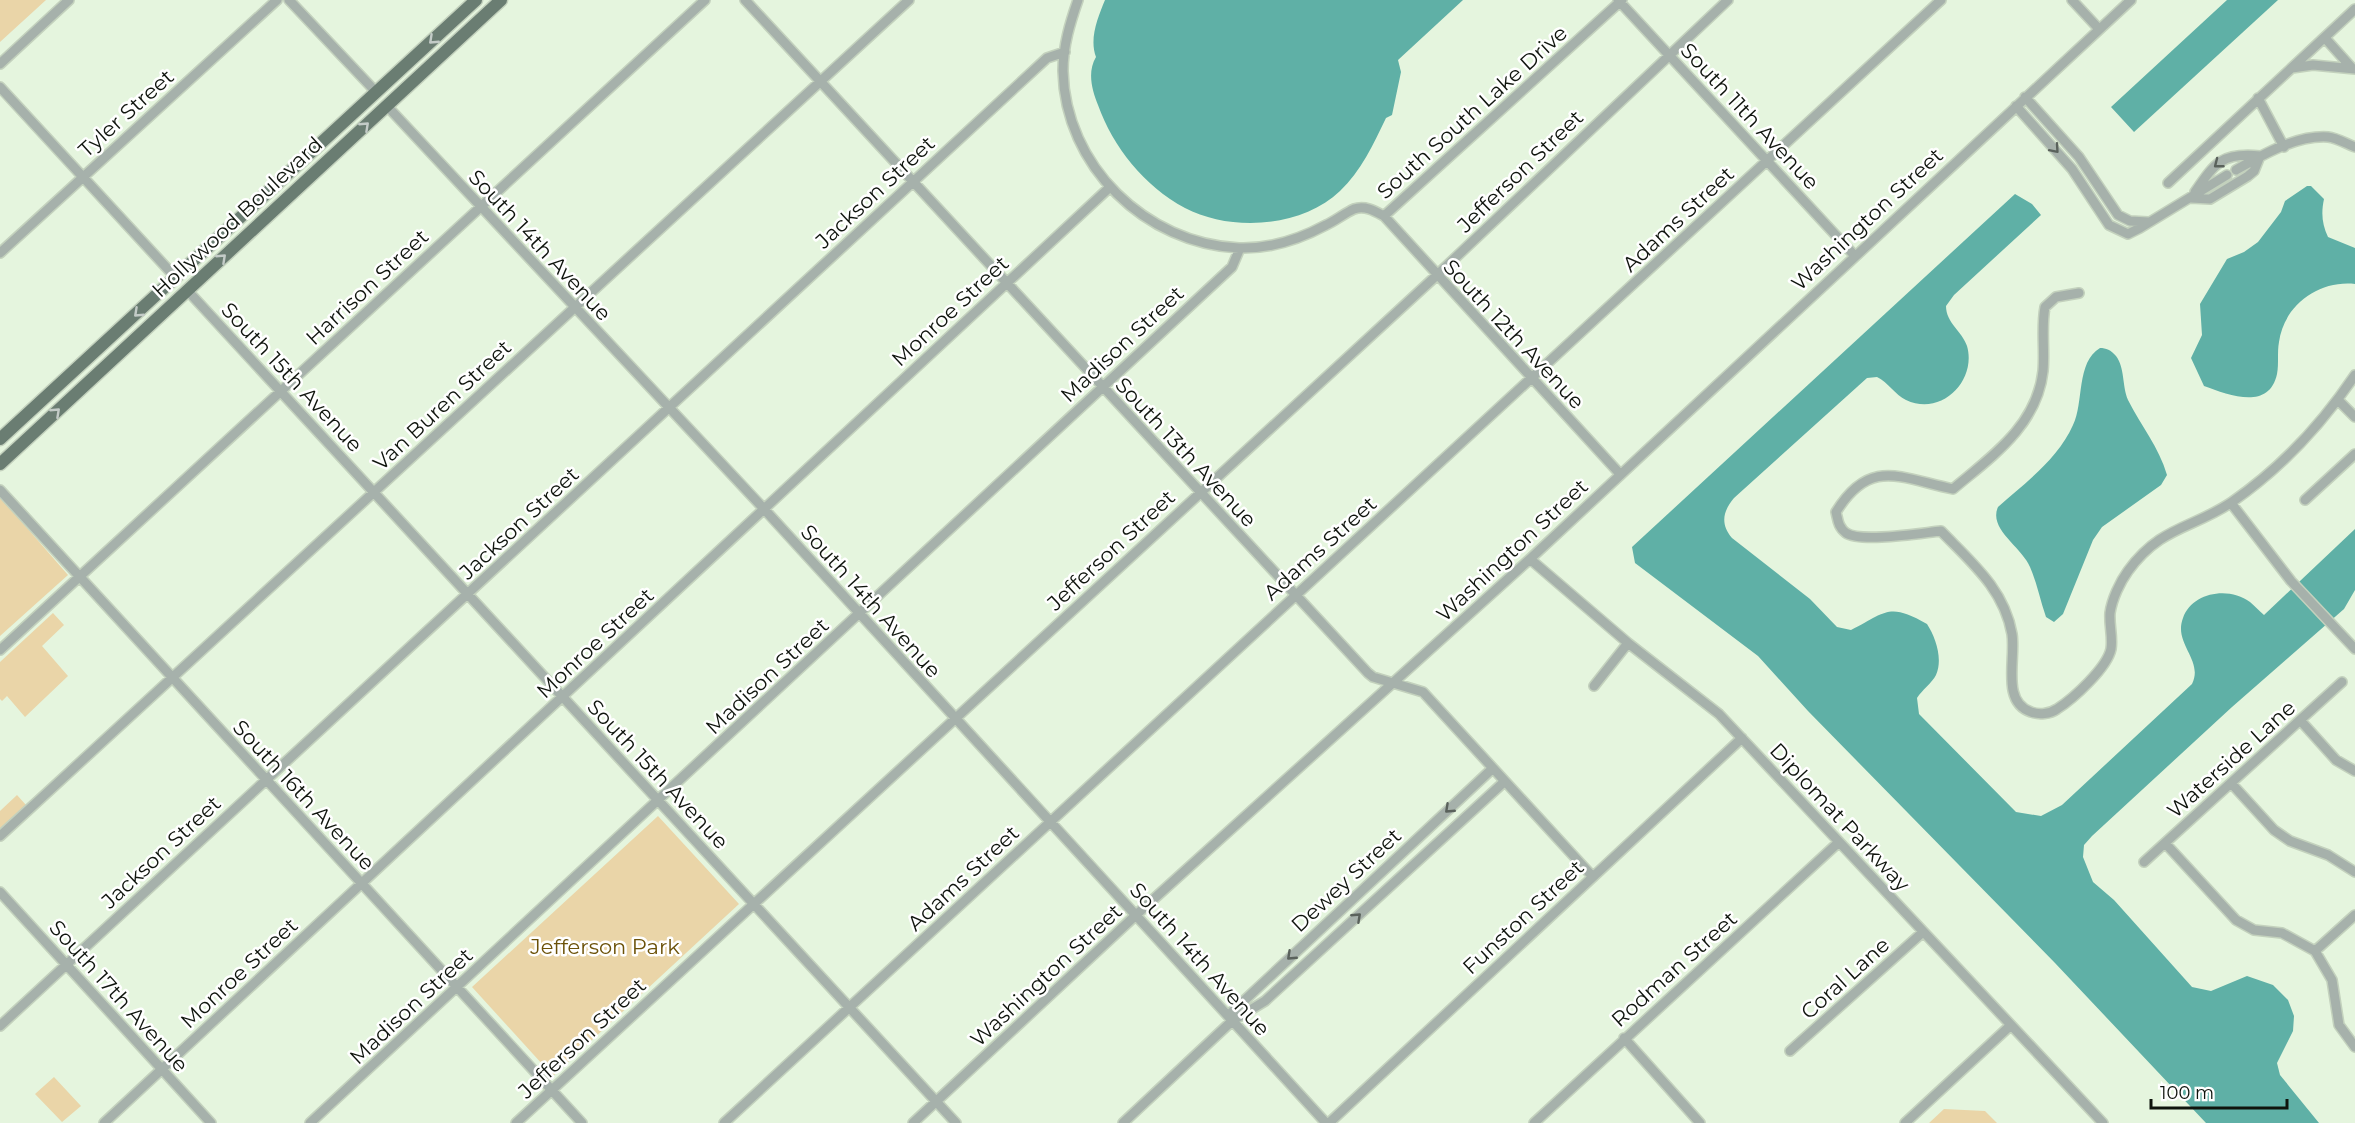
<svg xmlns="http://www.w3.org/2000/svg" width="2355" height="1123" viewBox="0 0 2355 1123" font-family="Montserrat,sans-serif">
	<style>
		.green { fill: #ead5a8 }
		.water { fill: #5fb0a6 }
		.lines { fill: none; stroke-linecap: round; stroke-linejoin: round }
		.minor-casing { stroke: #c3d1bd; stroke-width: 12 }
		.major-casing { stroke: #c3d1bd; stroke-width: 15 }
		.minor { stroke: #a6b1ab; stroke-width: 9 }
		.major { stroke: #6a7d72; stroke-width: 12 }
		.oneway { stroke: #c3cbc7 }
		.oneway2 { stroke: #5a625c }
		.labels { text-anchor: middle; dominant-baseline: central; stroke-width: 5; stroke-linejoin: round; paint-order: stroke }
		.street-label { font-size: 21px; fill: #0f140d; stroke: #fff }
		.park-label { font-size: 21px; fill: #6b5108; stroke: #fff }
	</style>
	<rect width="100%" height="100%" fill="#e5f5de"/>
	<path class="green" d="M0 0H46L0 42Z
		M0 497 68 575 0 636Z
		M53 613 64 625 42 646 68 676 25 717 7 696 2 701 0 699V662Z
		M17 795 26 805 0 829V811Z
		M658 816 739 904 553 1076 472 987Z
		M54 1077 81 1106 62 1122 35 1094Z
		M1944 1109 1985 1111 1997 1123H1929Z"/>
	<path class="water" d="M1105 0H1463L1398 60 1401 72 1392 115 1386 118C1373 145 1361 171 1340 191 1301 228 1231 232 1185 208 1144 186 1113 147 1098 105 1092 90 1087 72 1096 57 1089 39 1098 17 1105 0Z
		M2227 0H2278L2134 132 2111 107Z
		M2307 186H2311L2324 199C2321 213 2322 224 2328 237L2355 248V284C2319 280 2284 305 2279 342 2277 353 2279 363 2277 374 2269 411 2229 395 2204 386L2191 358 2202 335 2200 304 2227 259 2244 252 2258 242 2281 212 2285 201Z
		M2015 194 2032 204 2041 215 1954 295 1946 306C1946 323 1962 331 1967 346 1977 381 1941 417 1906 400 1895 395 1888 382 1877 377L1867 378 1734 498C1723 511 1720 524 1732 538L1810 599 1837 627 1851 630C1886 612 1889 602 1927 624 1936 638 1943 659 1936 675 1932 683 1922 690 1917 698L1919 714 2016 812 2041 816 2062 805 2192 684C2204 660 2173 644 2183 618 2192 592 2229 586 2250 602 2255 606 2259 611 2264 615L2355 529V590L2344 609 2232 707 2092 836 2084 845 2083 857 2093 882 2114 900 2192 987 2211 991 2247 976 2273 985 2288 1000 2294 1016 2293 1031 2277 1063 2280 1075 2319 1123H2206L2055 963 1808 711 1758 656 1635 563 1632 547Z
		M2100 348C2106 348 2111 350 2116 356 2125 368 2122 386 2128 400 2141 426 2159 447 2167 475L2161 485 2102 527 2093 540 2063 614 2054 622 2046 617C2040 600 2037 583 2030 567 2022 547 1988 529 1998 507 2025 483 2058 459 2073 425 2084 403 2076 362 2100 348Z"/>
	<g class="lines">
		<g class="minor-casing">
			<path id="minor" d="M289 0 376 92
				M745 0 1368 673 1373 677 1423 692 1593 877
				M1078 0C1070 23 1063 46 1063 71 1065 166 1146 244 1239 248 1269 249 1300 239 1326 225 1335 221 1345 213 1354 209 1365 205 1375 211 1384 216L1620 474
				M1618 0 1855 256
				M2072 0 2099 29
				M2325 38 2351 67
				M0 64 69 0
				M2292 68 2313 65 2355 69
				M0 87 176 278
				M2025 97 2079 157 2118 215 2130 221 2148 222
				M2258 98 2284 147
				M387 106 765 510 1326 1123
				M2016 106 2072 169 2109 225 2128 234 2140 228 2227 175
				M2236 170C2262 155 2296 135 2328 137 2337 138 2347 144 2355 147
				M2168 183 2355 9
				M2195 192C2215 163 2222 152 2260 156
				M2191 198 2210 199 2248 176 2254 171 2260 156
				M1384 216 1622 0
				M0 253 277 0
				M187 290 956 1123
				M2079 293 2056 297 2045 307C2041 328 2045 350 2043 371 2037 426 1991 457 1953 489 1900 478 1870 457 1836 512 1838 520 1838 527 1846 533 1861 543 1921 533 1941 531 1972 563 2004 589 2012 634 2016 659 2001 702 2031 712 2039 715 2050 714 2057 709 2073 699 2107 668 2111 649 2113 637 2109 625 2110 613 2112 599 2120 582 2128 571 2161 526 2192 529 2232 502 2281 468 2322 424 2355 375
				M2338 400 2355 417
				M0 490 582 1123
				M2305 500 2355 454
				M2231 503 2291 581 2355 649
				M1530 559 1628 643 1719 714 2103 1123
				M0 650 705 0
				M1594 686 1628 643
				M2300 720 2336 760 2355 771
				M2231 783 2274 830 2290 841 2328 855 2355 872
				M0 836 909 0
				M2165 843 2236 920 2254 930 2282 933 2315 951 2332 980 2339 1025 2355 1047
				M2144 862 2342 682
				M0 892 211 1123
				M2315 951 2355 915
				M1232 1021V1012L1492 769
				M0 1026 1047 58 1065 52
				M1624 1038 1700 1123
				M1790 1051 1923 932
				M104 1123 1109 188
				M310 1123 1232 267 1240 248
				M516 1123 1436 276 1728 0
				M724 1123 1941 0
				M913 1123 1136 915 1530 559 2131 0
				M1123 1123 1232 1021 1265 1001 1504 782
				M1329 1123 1742 738
				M1534 1123 1839 842
				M1905 1123 2011 1025"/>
		</g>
		<g class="major-casing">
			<path id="major" d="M0 439 476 0
				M0 464 501 0"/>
		</g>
		<use href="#minor" class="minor"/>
		<use href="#major" class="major"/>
	</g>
	<defs><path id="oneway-chevron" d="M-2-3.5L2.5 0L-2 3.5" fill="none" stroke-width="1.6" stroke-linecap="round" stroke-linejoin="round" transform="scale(1.5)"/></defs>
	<g class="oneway">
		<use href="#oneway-chevron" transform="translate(433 40) rotate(137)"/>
		<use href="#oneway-chevron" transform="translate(365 126) rotate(-43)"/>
		<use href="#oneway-chevron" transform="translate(222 258) rotate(-43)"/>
		<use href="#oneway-chevron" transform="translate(138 313) rotate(137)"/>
		<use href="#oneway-chevron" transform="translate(56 412) rotate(-43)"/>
	</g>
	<g class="oneway2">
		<use href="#oneway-chevron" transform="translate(2055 149) rotate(49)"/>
		<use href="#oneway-chevron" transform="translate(2218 164) rotate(142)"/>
		<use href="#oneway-chevron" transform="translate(1449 809) rotate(137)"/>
		<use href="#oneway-chevron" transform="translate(1357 917) rotate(-43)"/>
		<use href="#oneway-chevron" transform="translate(1291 956) rotate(137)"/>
	</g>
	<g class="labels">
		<g class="street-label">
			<text transform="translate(1472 112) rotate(-42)">South South Lake Drive</text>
			<text transform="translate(126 113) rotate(-42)">Tyler Street</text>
			<text transform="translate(1750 116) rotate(47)">South 11th Avenue</text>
			<text transform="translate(1520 171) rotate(-44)">Jefferson Street</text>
			<text transform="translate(875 192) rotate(-43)">Jackson Street</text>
			<text transform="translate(237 217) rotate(-43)">Hollywood Boulevard</text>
			<text transform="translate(1678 219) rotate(-43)">Adams Street</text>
			<text transform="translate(1867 219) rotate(-43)">Washington Street</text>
			<text transform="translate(540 245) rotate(47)">South 14th Avenue</text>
			<text transform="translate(367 287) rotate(-43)">Harrison Street</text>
			<text transform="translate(950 311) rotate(-43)">Monroe Street</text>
			<text transform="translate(1514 334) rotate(47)">South 12th Avenue</text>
			<text transform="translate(1122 344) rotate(-43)">Madison Street</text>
			<text transform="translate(292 377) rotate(47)">South 15th Avenue</text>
			<text transform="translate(442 405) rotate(-43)">Van Buren Street</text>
			<text transform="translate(1186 452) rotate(47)">South 13th Avenue</text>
			<text transform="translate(519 523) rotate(-43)">Jackson Street</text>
			<text transform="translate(1320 548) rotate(-42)">Adams Street</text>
			<text transform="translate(1111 550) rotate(-43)">Jefferson Street</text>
			<text transform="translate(1512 550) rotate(-43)">Washington Street</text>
			<text transform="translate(871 601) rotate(48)">South 14th Avenue</text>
			<text transform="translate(595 643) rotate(-43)">Monroe Street</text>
			<text transform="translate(767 676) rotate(-43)">Madison Street</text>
			<text transform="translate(2231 759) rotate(-42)">Waterside Lane</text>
			<text transform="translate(658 774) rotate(47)">South 15th Avenue</text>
			<text transform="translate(304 795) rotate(47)">South 16th Avenue</text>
			<text transform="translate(1840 817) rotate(47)">Diplomat Parkway</text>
			<text transform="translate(161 852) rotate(-43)">Jackson Street</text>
			<text transform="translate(963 878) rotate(-43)">Adams Street</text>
			<text transform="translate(1346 880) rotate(-43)">Dewey Street</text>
			<text transform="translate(1523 917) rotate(-43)">Funston Street</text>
			<text transform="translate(1200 959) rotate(48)">South 14th Avenue</text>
			<text transform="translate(1674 969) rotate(-42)">Rodman Street</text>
			<text transform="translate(239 973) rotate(-43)">Monroe Street</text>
			<text transform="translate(1046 975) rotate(-43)">Washington Street</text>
			<text transform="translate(1845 978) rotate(-42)">Coral Lane</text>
			<text transform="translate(119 996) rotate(48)">South 17th Avenue</text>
			<text transform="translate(411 1006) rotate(-43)">Madison Street</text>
			<text transform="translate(582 1038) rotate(-43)">Jefferson Street</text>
		</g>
		<g class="park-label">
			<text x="605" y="946">Jefferson Park</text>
		</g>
	</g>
	<path d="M2151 1099v9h136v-9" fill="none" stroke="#0f140d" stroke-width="3"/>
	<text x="2160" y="1099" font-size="18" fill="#0f140d" stroke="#ffffff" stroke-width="4.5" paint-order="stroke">100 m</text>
</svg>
